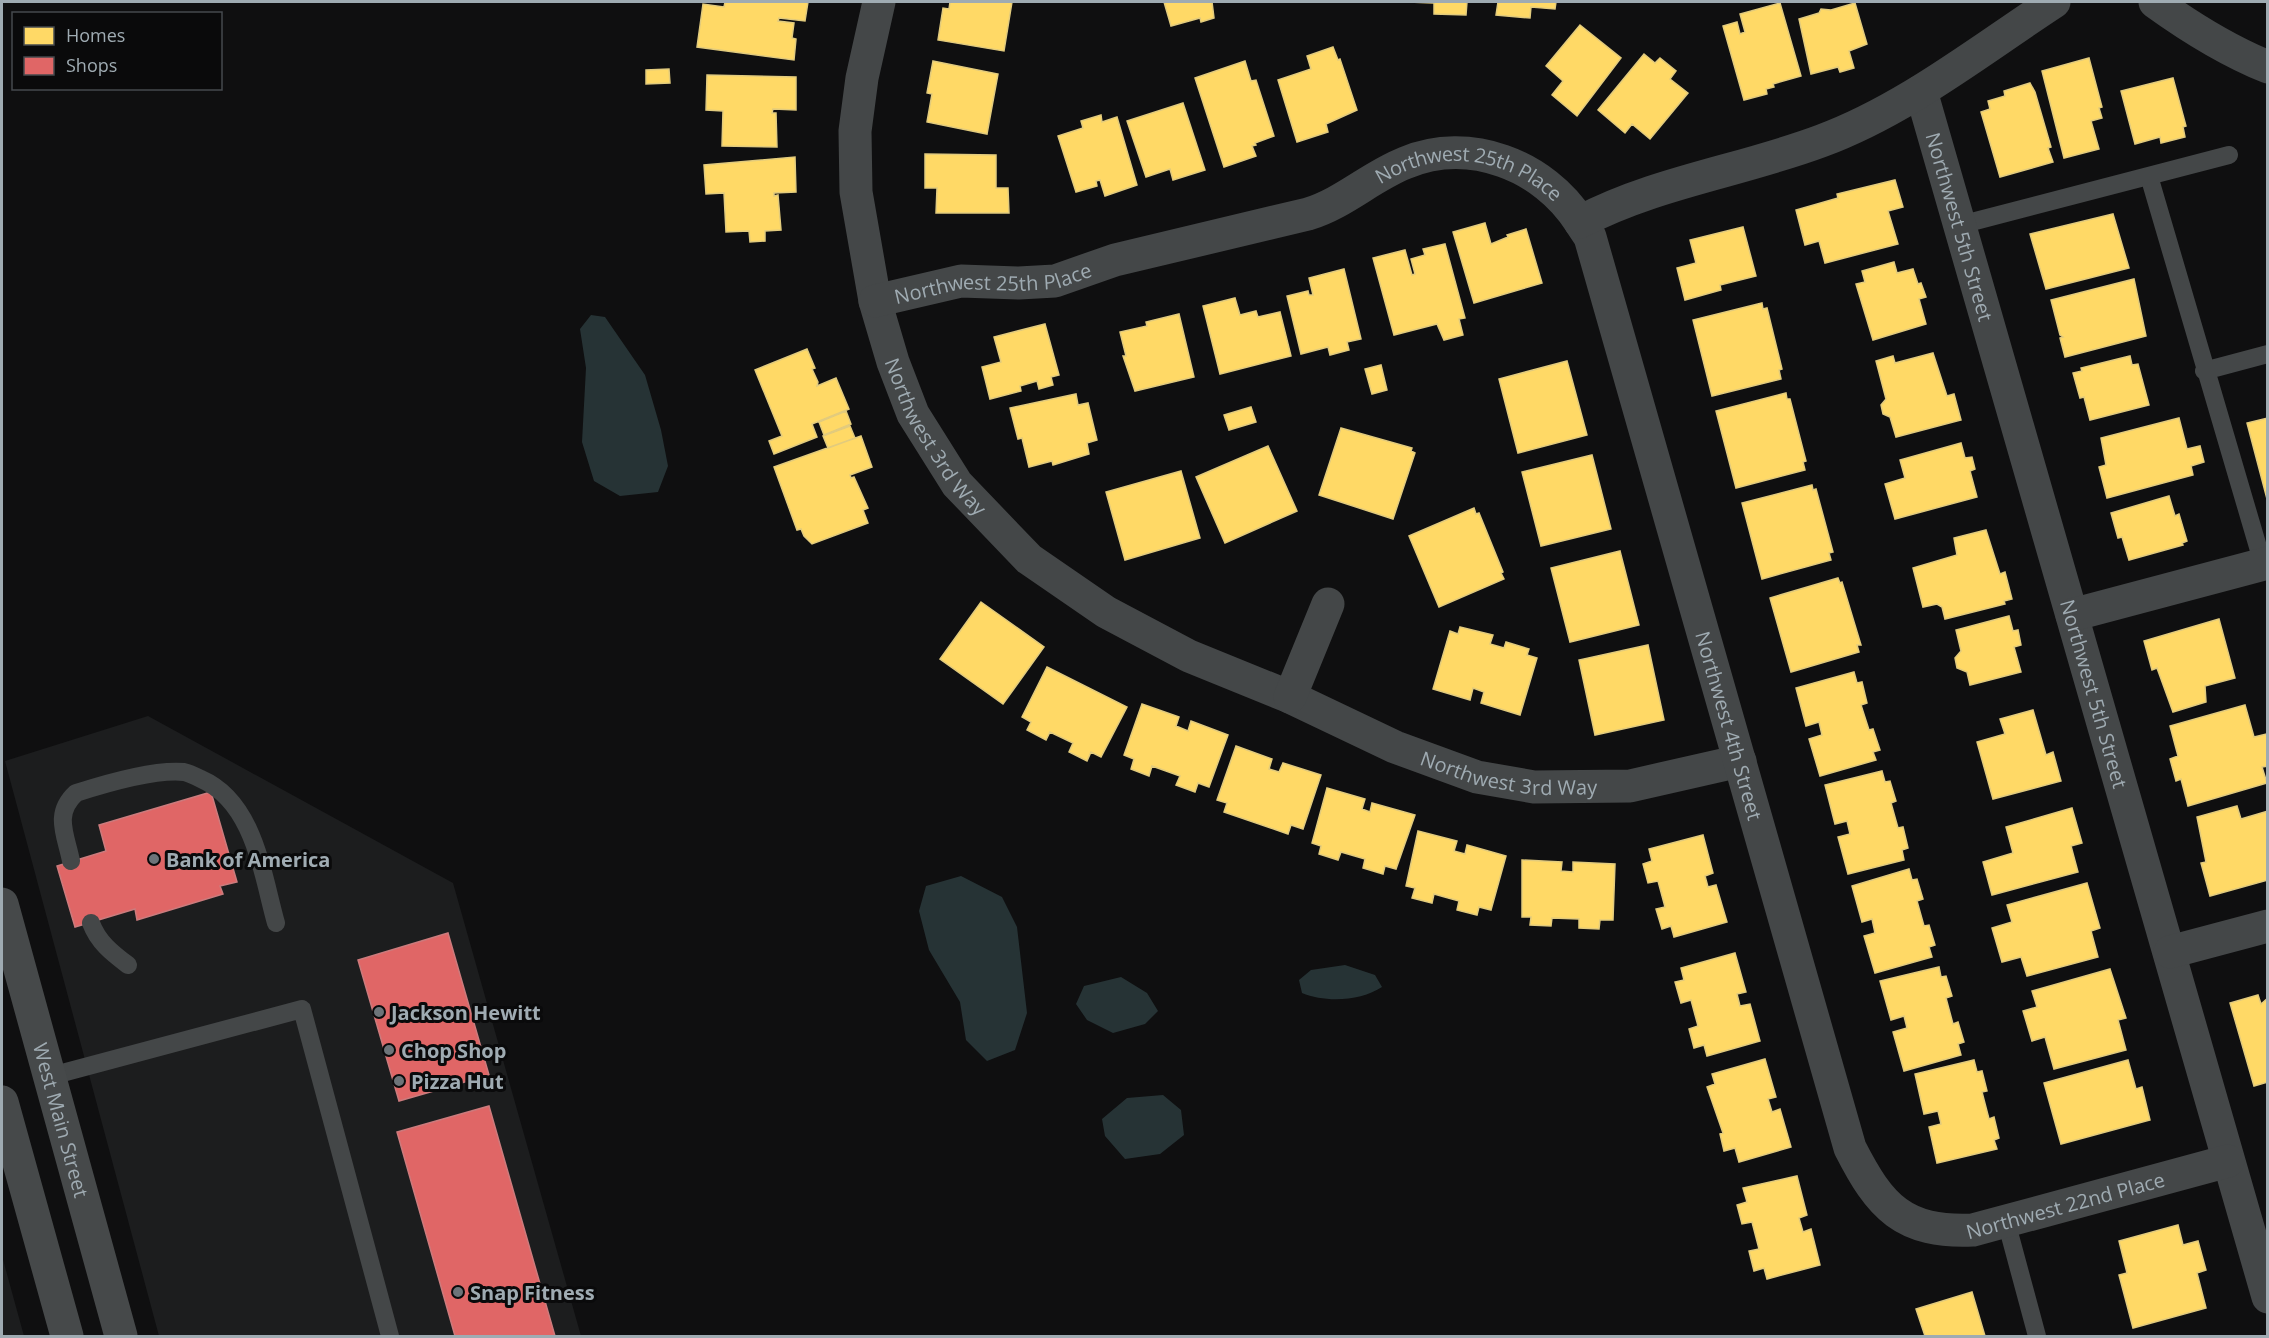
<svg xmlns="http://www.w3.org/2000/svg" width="2269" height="1338" viewBox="0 0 2269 1338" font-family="'Open Sans',sans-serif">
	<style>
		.built { fill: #1c1d1e }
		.water { fill: #263335 }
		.homes { fill: #ffd966; stroke: #e2cb7d; stroke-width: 1.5 }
		.shops { fill: #e06666; stroke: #cc7b7d; stroke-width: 1.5 }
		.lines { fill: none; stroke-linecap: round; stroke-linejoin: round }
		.lane { stroke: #444748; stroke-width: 18 }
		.street { stroke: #444748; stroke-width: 33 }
		.highway { stroke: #46494a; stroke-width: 33 }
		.poi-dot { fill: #6d7479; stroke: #0a0a0b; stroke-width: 2 }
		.labels { text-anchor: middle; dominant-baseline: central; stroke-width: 6; stroke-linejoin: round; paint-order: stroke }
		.street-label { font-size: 20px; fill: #9fabb2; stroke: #0a0a0b }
		.poi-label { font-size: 20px; font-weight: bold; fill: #9fabb2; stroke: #0a0a0b; text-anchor: start }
	</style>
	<rect width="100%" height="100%" fill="#0f0f10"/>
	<path class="built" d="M148 716 453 883 581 1336H159L5 761Z
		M2 1256 24 1336H2Z"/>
	<path class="water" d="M591 315 605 317 645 375 661 430 668 466 658 492 620 496 594 481 582 442 586 368 580 329Z
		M961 876 1002 897 1017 927 1027 1013 1015 1050 987 1061 966 1040 960 1002 929 950 919 911 926 886Z
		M1345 965 1375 975 1382 987C1361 1001 1326 1003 1302 993L1299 980 1311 970Z
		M1121 977 1147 993 1158 1011 1145 1024 1113 1033 1087 1020 1076 1004 1084 986Z
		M1163 1095 1181 1110 1184 1135 1160 1154 1125 1159 1105 1136 1102 1119 1127 1098Z"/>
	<path class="homes" d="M725 2H808L805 21 779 18 778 21 794 23 792 38 796 39 794 60 697 47 703 4 724 7Z
		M950 2H1012L1004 51 938 40 943 8 949 9Z
		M1164 2H1212L1214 18 1201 22 1200 18 1171 26Z
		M1408 2H1467L1466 15 1434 14V3Z
		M1498 2H1556L1555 9 1531 7 1530 18 1496 15Z
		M1780 3 1801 76 1773 84 1774 87 1766 89 1767 94 1744 100 1723 26 1737 22 1740 34 1745 32 1740 14Z
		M1855 3 1867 44 1849 51 1854 68 1840 72 1838 67 1811 74 1799 19 1819 13 1821 9 1831 10Z
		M1580 25 1621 58 1577 116 1552 95 1563 81 1546 66Z
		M1333 47 1338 60 1340 59 1357 110 1326 124 1328 132 1297 142 1278 80 1311 69 1307 56Z
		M1644 54 1655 63 1660 58 1676 71 1670 79 1688 93 1650 139 1632 124 1625 133 1598 110Z
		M2089 58 2102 107 2099 108 2102 118 2091 121 2099 149 2064 158 2042 71Z
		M933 61 998 74 987 134 927 122 932 94 927 93Z
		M1245 61 1251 81 1256 80 1274 136 1255 143 1256 145 1252 146 1256 156 1224 167 1195 78Z
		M669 69 670 83 646 84V70Z
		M707 75 796 77V110L773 109 772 113H776L777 147 722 146 723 111 706 110Z
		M2173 78 2186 126 2183 127 2185 137 2161 143 2160 137 2135 144 2121 91Z
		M2030 83 2035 92 2051 147 2048 148 2053 162 2000 177 1981 112 1990 109 1988 101 2005 96 2004 91Z
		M1183 103 1205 170 1173 180 1170 169 1146 177 1127 121Z
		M1101 115 1102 122 1117 117 1137 185 1105 196 1100 180 1096 181 1097 186 1076 192 1058 136 1083 128 1081 121Z
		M925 154 996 155V188H1008L1009 213H936L937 188H925Z
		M795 157 796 192 774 193V196L778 195 781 230 765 231V241L750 242 749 231 726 232 724 193 706 194 704 165Z
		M1895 180 1903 207 1888 211 1898 244 1825 263 1819 241 1805 245 1796 210 1838 198 1837 194Z
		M2113 214 2129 268 2046 289 2030 234Z
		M1485 223 1491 244 1508 237 1507 235 1526 229 1542 283 1474 303 1453 232Z
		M1743 227 1756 276 1720 285 1721 290 1685 300 1677 268 1696 263 1690 240Z
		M1445 244 1465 318 1459 319 1463 335 1444 340 1437 324 1394 335 1373 258 1405 250 1412 275 1415 274 1411 259 1425 255 1423 249Z
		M1894 262 1897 273 1913 269 1918 284 1921 283 1926 297 1919 299 1926 324 1873 340 1856 284 1865 282 1862 271Z
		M1344 269 1361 339 1347 342 1349 350 1330 355 1328 347 1301 354 1287 296 1308 291 1309 295H1313L1309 278Z
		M2134 279 2146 336 2065 357 2060 338 2063 337 2060 335 2051 300Z
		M1235 298 1240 315 1256 311 1258 317 1280 312 1291 356 1220 374 1203 306Z
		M1762 303 1763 309 1767 308 1782 369 1779 370 1781 379 1712 396 1693 320Z
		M1179 314 1194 377 1135 391 1123 356H1126L1120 332 1147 326 1146 322Z
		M1045 324 1059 375 1051 377 1053 385 1039 389 1037 381 1020 386 1021 391 990 399 982 367 1001 362 994 337Z
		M807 349 815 368 812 369 818 382 817 386 836 378 849 409 812 424 817 437 774 454 769 441 782 436 755 370Z
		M1933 353 1947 396 1954 394 1961 420 1896 437 1890 417 1883 414 1881 405 1886 399 1876 361 1893 356 1895 363Z
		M2130 356 2132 365 2138 364 2149 405 2090 420 2084 397 2080 398 2073 373 2082 371 2081 368Z
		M1567 361 1587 435 1518 453 1499 379Z
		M1381 365 1387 390 1372 394 1365 369Z
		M1786 393 1787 399H1790L1806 461 1803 462 1805 470 1736 488 1716 411Z
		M1076 394 1078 405 1088 403 1097 440 1087 443 1089 454 1053 465 1052 461 1029 467 1022 438 1018 439 1010 408Z
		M1251 407 1256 422 1229 430 1224 415Z
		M846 411 851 424 824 435 819 422Z
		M2179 418 2187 449 2200 446 2204 462 2191 466 2193 475 2107 498 2099 467 2106 465 2101 438Z
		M2268 418V499H2267L2247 423Z
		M850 426 855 438 828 448 823 436Z
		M1341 428 1412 448 1411 451 1415 453 1393 519 1319 495Z
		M861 436 872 467 850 475 851 478 854 477 868 508 863 510 868 523 812 544 804 536 801 529 797 530 774 467Z
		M1961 443 1965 458 1972 457 1975 469 1970 471 1977 497 1895 519 1885 484 1905 478 1900 460Z
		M1268 446 1297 511 1225 543 1196 477Z
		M1592 455 1611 529 1541 546 1522 472Z
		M1181 471 1200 538 1125 560 1106 492Z
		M1812 485 1813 490 1816 489 1833 552 1829 553 1831 560 1762 579 1742 503Z
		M2169 496 2175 516 2179 514 2187 541 2182 543 2183 545 2129 560 2122 537 2118 538 2111 513Z
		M1474 508 1476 514 1479 513 1503 572 1501 573 1504 579 1439 607 1409 536Z
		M1986 530 2000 574 2005 572 2012 599 2004 601 2005 604 1945 619 1942 607 1937 604 1923 607 1913 568 1957 555 1954 538Z
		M1620 551 1639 625 1570 642 1551 568Z
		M1838 578 1840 583 1842 582 1861 645H1857L1859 652 1791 672 1770 598Z
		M981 602 1044 647 1003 704 940 659Z
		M2009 616 2013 631 2018 630 2021 645 2014 647 2021 672 1970 685 1967 672 1957 668 1955 658 1961 651 1956 630Z
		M2219 619 2235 678 2205 686 2206 702 2173 712 2157 668 2152 670 2144 641Z
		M1460 627 1493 635 1490 644 1504 648 1506 642 1529 649 1527 655 1537 658 1520 715 1481 703 1484 692 1473 688 1470 700 1433 689 1450 631 1458 634Z
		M1648 645 1664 720 1595 735 1579 660Z
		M1047 667 1127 707 1101 757 1091 752 1087 761 1069 752 1073 743 1050 732 1046 740 1027 730 1031 722 1022 717Z
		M1854 672 1857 683 1862 682 1867 703 1861 705 1869 730 1873 729 1880 750 1873 752 1876 760 1820 776 1809 739 1822 735 1819 722 1806 726 1796 688Z
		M1142 704 1179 717 1176 726 1188 731 1191 721 1228 735 1209 787 1198 783 1195 792 1176 785 1180 776 1152 766 1149 776 1131 769 1134 759 1124 755Z
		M2245 705 2254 737 2267 734 2268 737V766L2262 767 2267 783 2188 806 2181 779 2176 781 2170 759 2178 756 2170 726Z
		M2033 710 2046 755 2053 752 2061 781 1993 799 1977 742 2005 734 2000 719Z
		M1236 746 1272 759 1269 769 1279 772 1283 763 1321 775 1303 829 1291 825 1288 834 1224 812 1227 803 1217 800Z
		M1882 771 1885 782 1890 781 1896 801 1891 803 1898 828 1903 827 1908 848 1902 850 1904 860 1848 874 1838 837 1850 834 1847 821 1835 824 1825 785Z
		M1327 788 1365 799 1362 809 1370 812 1372 803 1415 815 1396 869 1385 866 1383 874 1363 868 1365 859 1341 852 1338 860 1319 854 1321 846 1312 843Z
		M2237 806 2241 819 2268 811V880L2210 896 2201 863 2206 862 2197 817Z
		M2072 808 2082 843 2071 846 2078 872 1992 895 1983 862 2013 853 2006 827Z
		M1418 831 1457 841 1454 851 1465 854 1467 845 1506 856 1491 910 1479 907 1477 915 1457 910 1459 901 1434 894 1432 903 1412 898 1415 888 1406 886Z
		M1703 835 1713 873 1705 876 1708 887 1716 885 1727 922 1674 937 1671 926 1662 929 1656 909 1665 907 1658 881 1648 883 1643 864 1652 861 1649 849Z
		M1522 860 1562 862 1561 871 1573 872V862L1615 864 1613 920H1600L1599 929 1579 928V919L1552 918 1551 926 1530 925 1531 917H1522Z
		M1909 869 1912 880 1917 879 1923 899 1917 901 1924 926 1929 925 1935 945 1929 947 1932 957 1875 973 1864 936 1875 933 1872 919 1862 922 1852 886Z
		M2087 883 2100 928 2091 931 2098 957 2027 976 2021 957 2002 962 1992 928 2012 922 2007 905Z
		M1735 953 1746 992 1737 994 1740 1006 1750 1004 1760 1041 1707 1056 1704 1045 1694 1048 1689 1029 1698 1026 1691 1000 1681 1003 1675 982 1684 980 1681 968Z
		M1939 967 1941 977 1946 976 1952 996 1946 998 1953 1024 1958 1022 1964 1042 1958 1044 1961 1055 1904 1071 1893 1032 1907 1028 1904 1016 1891 1020 1880 981Z
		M2110 969 2126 1018 2118 1020 2126 1050 2054 1069 2045 1037 2032 1041 2023 1011 2037 1007 2032 991Z
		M2258 995 2261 1004 2268 998V1082L2254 1086 2230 1003Z
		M1765 1059 1776 1097 1768 1099 1772 1112 1780 1109 1791 1147 1739 1162 1735 1148 1724 1151 1720 1134 1723 1133 1707 1087 1715 1084 1712 1074Z
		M1974 1060 1977 1072 1982 1071 1987 1091 1982 1092 1989 1119 1994 1117 1999 1138 1994 1140 1997 1149 1937 1163 1929 1127 1941 1124 1938 1111 1924 1114 1915 1074Z
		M2128 1060 2136 1089 2142 1087 2150 1120 2061 1144 2044 1083Z
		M1797 1176 1807 1215 1799 1218 1803 1232 1811 1229 1820 1265 1767 1279 1764 1268 1754 1271 1749 1251 1759 1249 1752 1222 1742 1224 1737 1205 1747 1202 1743 1188Z
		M2178 1225 2183 1245 2198 1241 2206 1270 2197 1273 2206 1308 2133 1328 2119 1275 2127 1273 2119 1241Z
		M1972 1292 1985 1336H1925L1916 1309Z"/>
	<path class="shops" d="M211 792 237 882 220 886 223 894 137 920 135 909 75 927 57 866 106 851 99 825Z
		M448 933 489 1075 399 1101 358 960Z
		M489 1106 555 1336H455L397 1132Z"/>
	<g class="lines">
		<path class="lane" d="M2149 176 2263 564
			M1960 225 2229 155
			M2204 371 2268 354
			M71 861C66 835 53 814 76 793 104 784 154 769 184 772 189 773 195 776 201 779 254 802 262 873 276 923
			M91 923C98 942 112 953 128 965
			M51 1076 302 1009 390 1336
			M2006 1221 2037 1336"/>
		<g class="street">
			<path id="s1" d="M879 2 862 78 855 131 856 192 875 301 893 362 913 414 957 484 1029 559 1106 612 1189 656 1290 697 1395 747 1477 777 1534 787 1630 786 1740 761"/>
			<path d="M2155 2C2191 28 2226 50 2268 67"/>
			<path id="s2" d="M1921 91 2268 1297"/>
			<path id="s3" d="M1580 222 1590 237 1850 1148C1880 1207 1903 1233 1973 1230L2228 1161"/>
			<path id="s4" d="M875 301 961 281 1019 283 1055 281 1115 260 1308 214C1344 203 1370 177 1405 163 1469 136 1544 165 1580 222 1656 182 1741 171 1821 141 1905 110 1979 51 2054 2"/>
			<path d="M2072 615 2268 563"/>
			<path d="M1290 697 1328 604"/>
			<path d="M2170 952 2268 926"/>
		</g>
		<g class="highway">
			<path id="s5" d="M2 904 121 1336"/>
			<path d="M2 1102 67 1336"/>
		</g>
	</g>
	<g class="poi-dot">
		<circle cx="154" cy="859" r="6"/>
		<circle cx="379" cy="1012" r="6"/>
		<circle cx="389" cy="1050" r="6"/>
		<circle cx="399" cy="1081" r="6"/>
		<circle cx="458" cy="1292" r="6"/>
	</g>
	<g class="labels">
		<g class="street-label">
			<text stroke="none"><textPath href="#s4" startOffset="622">Northwest 25th Place</textPath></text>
			<text stroke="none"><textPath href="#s2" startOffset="141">Northwest 5th Street</textPath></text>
			<text stroke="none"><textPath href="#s4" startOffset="120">Northwest 25th Place</textPath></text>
			<text stroke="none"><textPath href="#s1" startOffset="453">Northwest 3rd Way</textPath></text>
			<text stroke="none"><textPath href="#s2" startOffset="627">Northwest 5th Street</textPath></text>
			<text stroke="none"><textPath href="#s3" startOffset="526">Northwest 4th Street</textPath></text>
			<text stroke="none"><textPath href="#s1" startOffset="1140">Northwest 3rd Way</textPath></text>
			<text stroke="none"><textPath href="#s5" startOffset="224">West Main Street</textPath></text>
			<text stroke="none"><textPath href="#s3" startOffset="1221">Northwest 22nd Place</textPath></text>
		</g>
		<g class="poi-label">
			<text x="166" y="859">Bank of America</text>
			<text x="391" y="1012">Jackson Hewitt</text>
			<text x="401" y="1050">Chop Shop</text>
			<text x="411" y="1081">Pizza Hut</text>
			<text x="470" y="1292">Snap Fitness</text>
		</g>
	</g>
	<rect width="2269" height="1338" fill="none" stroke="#9fabb2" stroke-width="6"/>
	<rect x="12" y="12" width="210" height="78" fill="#0a0a0b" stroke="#464a4e" stroke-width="1.5"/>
	<rect x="24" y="27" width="30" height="18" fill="#ffd966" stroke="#464a4e" stroke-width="1.5"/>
	<text x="66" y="42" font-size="18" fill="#9fabb2">Homes</text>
	<rect x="24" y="57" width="30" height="18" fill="#e06666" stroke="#464a4e" stroke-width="1.5"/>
	<text x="66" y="72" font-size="18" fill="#9fabb2">Shops</text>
</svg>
